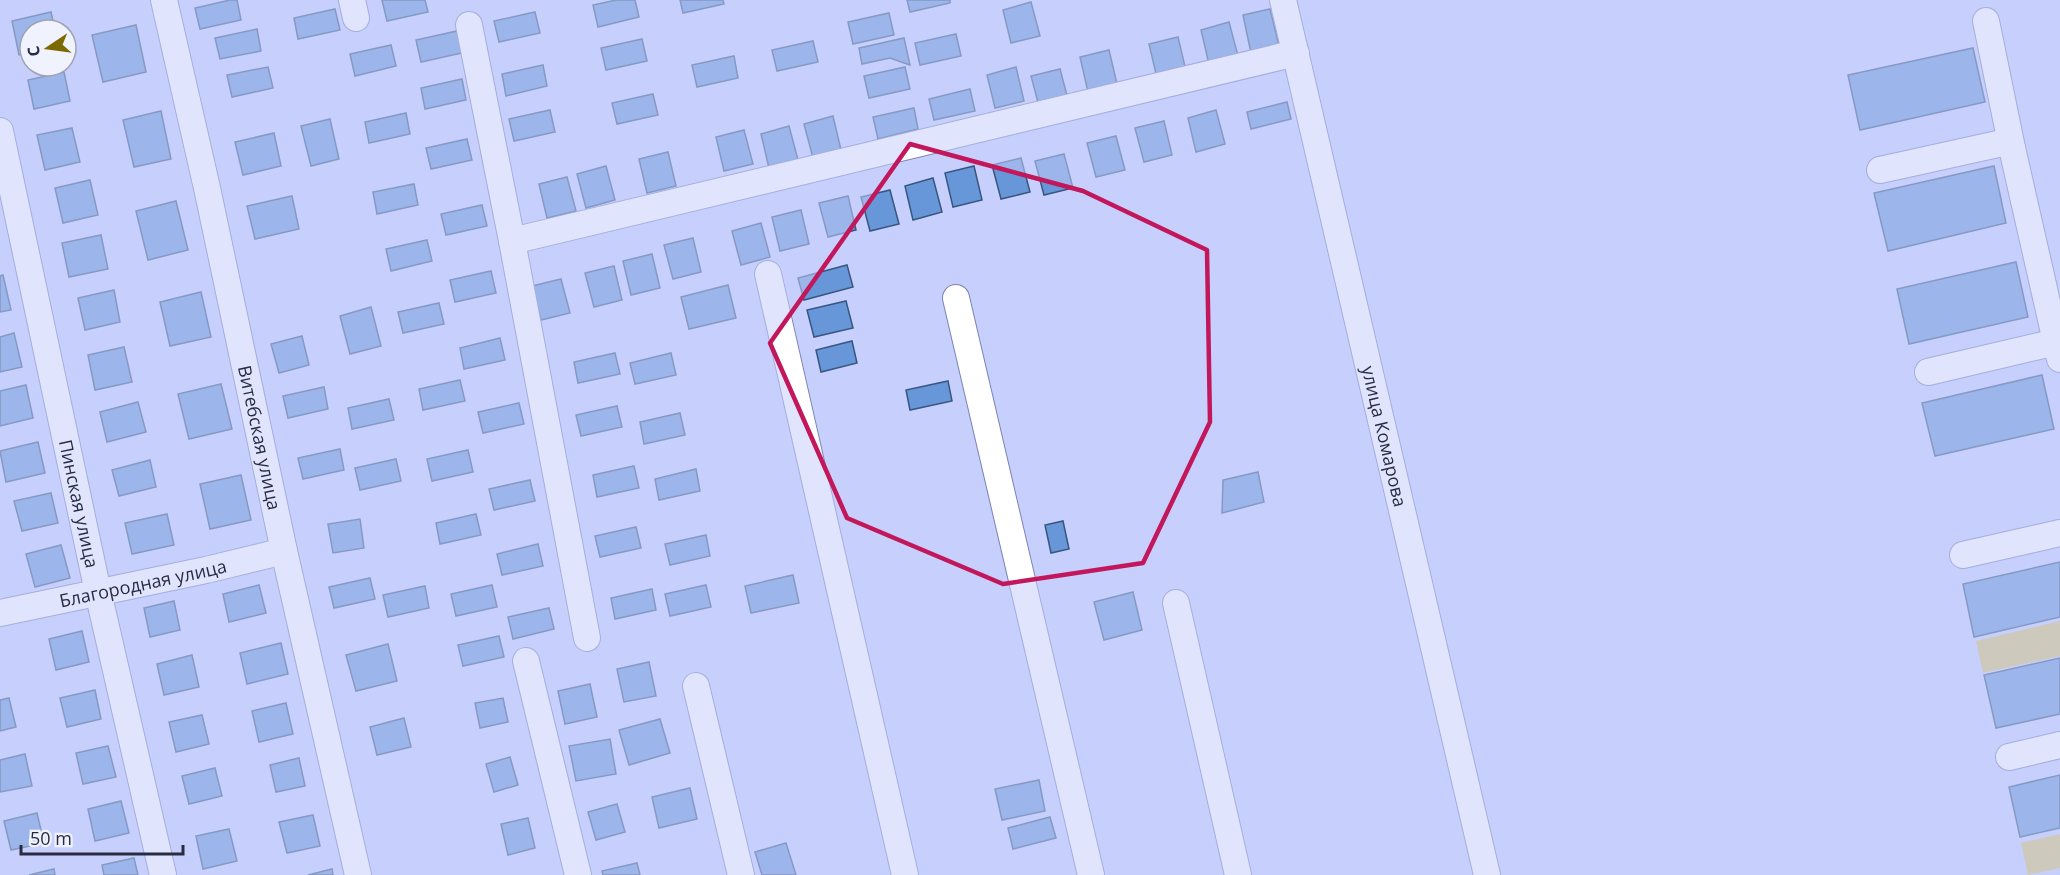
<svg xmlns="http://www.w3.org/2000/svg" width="2060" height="875" viewBox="0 0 2060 875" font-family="'Open Sans',sans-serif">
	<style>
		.green { fill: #d5c270 }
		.building { fill: #6897d9; stroke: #385680; stroke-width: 1.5 }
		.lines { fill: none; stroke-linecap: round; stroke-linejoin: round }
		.minor-casing { stroke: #7b83b6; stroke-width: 28 }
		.minor { stroke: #fff; stroke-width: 26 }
		.marked { fill: none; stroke: #c2185b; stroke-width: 4.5; stroke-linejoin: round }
		.labels { text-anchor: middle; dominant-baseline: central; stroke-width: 4.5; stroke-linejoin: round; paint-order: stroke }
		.street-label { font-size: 18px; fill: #292c41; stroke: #f0f3fe }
	</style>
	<rect width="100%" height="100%" fill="#c7d0fc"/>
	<path class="green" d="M2060 621V656L1983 673 1976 641Z
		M2060 834V868L2028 875 2021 843Z"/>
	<path class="building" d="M230 0H237L241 20 200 29 195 8Z
		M382 0H425L428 12 387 21Z
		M616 0H635L639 17 598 27 593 5Z
		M680 0H723L724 4 683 13Z
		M907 0H950V3L910 12Z
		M1031 2 1040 36 1011 43 1003 10Z
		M335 9 340 30 298 39 294 18Z
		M1270 9 1279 46 1251 53 1243 15Z
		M51 12 55 30H30V53L19 55 12 21Z
		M535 12 540 33 499 42 494 21Z
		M889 13 894 35 853 44 848 22Z
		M1229 22 1238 56 1209 64 1201 30Z
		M136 25 146 72 103 82 92 35Z
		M257 29 261 51 220 59 215 38Z
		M457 31 462 53 421 62 416 40Z
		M956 34 961 56 920 65 915 43Z
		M1178 37 1186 71 1157 78 1149 44Z
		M904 38 910 65 890 58 862 64 859 48Z
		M642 39 647 61 606 70 601 48Z
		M813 41 818 62 777 71 772 50Z
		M391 45 396 66 355 76 350 54Z
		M1973 48 1985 102 1860 130 1848 75Z
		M1109 50 1117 84 1088 92 1080 57Z
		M734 56 738 78 697 87 692 65Z
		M543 65 547 86 506 96 502 74Z
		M268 67 273 88 232 97 227 75Z
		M905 67 910 89 869 98 864 76Z
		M1016 67 1024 101 995 108 987 75Z
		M1060 69 1069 103 1040 110 1031 76Z
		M64 72 70 101 34 109 28 80Z
		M462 79 466 100 425 109 421 88Z
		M970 89 975 111 934 120 929 99Z
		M653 94 658 115 617 124 612 103Z
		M1287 102 1291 119 1251 129 1247 112Z
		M914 108 918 129 878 139 873 117Z
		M550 110 555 132 514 141 509 119Z
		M1216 110 1225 144 1196 152 1188 118Z
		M161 111 171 159 134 167 123 120Z
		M406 113 410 134 369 143 365 122Z
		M833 116 841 150 813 158 804 124Z
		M330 119 339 159 311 166 301 126Z
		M1164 121 1172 155 1144 162 1135 128Z
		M789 126 798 160 769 168 761 134Z
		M72 128 80 162 45 170 37 135Z
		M744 130 753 164 724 171 716 137Z
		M274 133 281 166 243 175 235 142Z
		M1116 136 1125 170 1096 177 1087 143Z
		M467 139 472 160 431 169 426 148Z
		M668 152 676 186 647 193 639 159Z
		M1064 154 1073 188 1044 195 1035 161Z
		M1021 158 1030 192 1001 199 992 165Z
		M606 166 615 200 586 208 577 174Z
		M974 166 982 200 953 207 945 173Z
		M1994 166 2006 223 1888 251 1874 193Z
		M567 177 576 211 547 218 539 184Z
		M933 178 942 212 913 220 905 186Z
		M90 180 98 215 63 223 55 188Z
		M414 184 418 205 377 214 373 192Z
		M890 190 899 224 870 231 861 197Z
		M292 196 299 229 255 239 247 206Z
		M848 196 856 230 828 237 819 203Z
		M176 201 188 250 148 260 136 211Z
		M482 205 487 226 446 235 441 214Z
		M801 210 809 244 780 251 772 217Z
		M761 223 770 257 741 265 732 231Z
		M101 235 108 269 69 277 62 243Z
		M693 238 701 272 673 279 664 245Z
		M427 240 432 261 391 271 386 249Z
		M652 254 660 288 631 295 623 261Z
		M2016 262 2028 317 1909 344 1897 289Z
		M847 265 853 287 804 300 798 278Z
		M614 266 622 300 594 307 585 273Z
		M491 271 496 293 455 302 450 280Z
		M3 275 11 310 0 312V276Z
		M561 279 570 313 541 320 532 286Z
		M728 285 736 318 689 329 681 297Z
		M114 290 120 322 85 330 78 298Z
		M201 292 211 337 170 346 160 302Z
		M846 301 853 328 814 337 807 310Z
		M439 303 444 324 403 333 398 312Z
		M371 307 381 346 350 354 340 316Z
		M14 333 22 367 0 372V337Z
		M302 336 309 365 279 373 271 344Z
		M500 338 505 360 464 369 460 348Z
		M852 341 857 363 821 372 816 350Z
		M124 347 132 382 95 390 88 355Z
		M615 353 620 374 578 383 574 362Z
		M671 353 676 375 635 384 630 363Z
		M2042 375 2054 429 1935 456 1922 403Z
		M460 380 465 401 423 410 419 389Z
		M948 381 952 401 910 410 906 390Z
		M221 384 232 429 189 439 178 394Z
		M26 385 33 418 0 426V391Z
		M324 387 328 409 288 418 283 396Z
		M389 399 394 420 352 429 348 408Z
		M138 402 146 432 107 442 100 412Z
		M519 403 524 424 483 433 478 412Z
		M617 406 622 427 581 436 576 415Z
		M680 413 685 435 644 444 640 422Z
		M38 442 45 473 6 482 0 451Z
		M340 449 344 470 303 479 298 458Z
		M468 450 473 472 432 481 427 459Z
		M396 459 401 481 360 490 355 468Z
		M150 460 156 487 119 496 112 470Z
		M634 466 639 488 597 497 593 475Z
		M696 469 700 491 659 500 655 479Z
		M1258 472 1264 502 1222 513 1223 480Z
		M241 475 251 520 210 529 200 484Z
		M530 480 535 501 494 510 489 489Z
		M51 493 58 523 22 531 14 501Z
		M167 514 174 545 132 554 125 523Z
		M476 514 481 535 440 544 436 523Z
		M360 519 364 548 333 553 328 524Z
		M1063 521 1069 549 1051 553 1045 525Z
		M636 527 641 548 600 557 595 536Z
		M706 535 710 556 670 565 665 544Z
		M538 544 543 566 502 575 497 554Z
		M61 545 70 578 35 587 26 554Z
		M2060 562V617L1974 637 1963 584Z
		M793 575 799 603 751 613 745 586Z
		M370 578 375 599 334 608 329 587Z
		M259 585 266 613 229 622 223 594Z
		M492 585 497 607 456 616 451 594Z
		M706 585 711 607 670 616 665 594Z
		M425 586 429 608 388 617 383 595Z
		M652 589 656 610 615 619 611 598Z
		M1133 592 1142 630 1104 640 1094 602Z
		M174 601 180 630 150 637 144 608Z
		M549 608 554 629 513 639 508 617Z
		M82 631 89 662 56 670 49 639Z
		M499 636 504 657 463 666 458 645Z
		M281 643 288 674 247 684 240 653Z
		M388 644 397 681 356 691 346 655Z
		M192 655 199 687 164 695 157 664Z
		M2060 658V714L1996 728 1984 675Z
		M649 662 656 696 624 702 617 669Z
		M590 684 597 717 565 724 558 691Z
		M95 690 101 719 67 727 60 698Z
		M9 698 16 727 0 731V700Z
		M503 698 508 722 480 728 475 703Z
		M286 703 293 734 259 742 252 711Z
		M202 715 209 744 176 752 169 722Z
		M404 718 411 747 377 755 370 727Z
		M660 719 670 753 629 765 619 730Z
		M610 739 616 774 576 781 569 746Z
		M108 746 116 777 83 784 76 753Z
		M25 754 32 786 0 792V760Z
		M510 757 518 785 494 792 486 764Z
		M299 758 305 786 276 792 270 765Z
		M215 768 222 796 189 804 182 776Z
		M2060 775V828L2020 837 2009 787Z
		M1039 780 1045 811 1002 820 995 789Z
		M690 788 697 819 659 828 652 797Z
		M121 801 129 833 95 841 88 809Z
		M617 804 625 832 596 840 588 812Z
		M37 813 44 843 11 850 4 821Z
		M313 815 320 846 287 853 279 822Z
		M1050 817 1056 838 1013 849 1008 828Z
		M528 818 535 848 508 855 501 824Z
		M229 829 237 861 203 869 196 836Z
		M786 843 796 875H762L755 852Z
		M134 858 138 875H104L102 865Z
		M637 863 640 875H603L602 871Z
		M54 869 55 875H29Z
		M332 869 333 875H308Z"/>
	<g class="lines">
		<g class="minor-casing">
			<g id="minor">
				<path id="s1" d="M164 0 207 188 284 551 358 875"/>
				<path d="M352 0 356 18"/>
				<path id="s2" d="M1283 0 1487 875"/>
				<path d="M1986 21 2012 148"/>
				<path d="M469 25 512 241 587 638"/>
				<path id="s3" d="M0 131 98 592 163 875"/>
				<path d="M1880 170 2007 142 2012 148 2060 359"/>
				<path d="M512 241 1296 53"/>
				<path d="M768 274 905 875"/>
				<path d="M956 298 1091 875"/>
				<path d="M1928 372 2056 342"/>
				<path d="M1963 555 2060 533"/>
				<path d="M1176 603 1238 875"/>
				<path id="s4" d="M0 613 206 570 284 551"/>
				<path d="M526 661 578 875"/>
				<path d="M696 686 741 875"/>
				<path d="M2009 757 2060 745"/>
			</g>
		</g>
		<use href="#minor" class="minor"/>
	</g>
	<path d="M0 0H2060V875H0ZM910 144 1083 191 1207 250 1210 422 1143 563 1003 584 847 518 770 343Z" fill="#c7d0fc" fill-opacity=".55" fill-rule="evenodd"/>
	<path class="marked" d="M910 144 1083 191 1207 250 1210 422 1143 563 1003 584 847 518 770 343Z"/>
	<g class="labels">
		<g class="street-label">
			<text stroke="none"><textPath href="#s2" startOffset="448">улица Комарова</textPath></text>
			<text stroke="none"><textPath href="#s1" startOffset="448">Витебская улица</textPath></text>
			<text stroke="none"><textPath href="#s3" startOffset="381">Пинская улица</textPath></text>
			<text stroke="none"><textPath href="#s4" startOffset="146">Благородная улица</textPath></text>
		</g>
	</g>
	<g transform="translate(48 48) rotate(257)"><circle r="28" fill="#f0f3fe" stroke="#a0a3b2" stroke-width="1.5"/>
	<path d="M0-4.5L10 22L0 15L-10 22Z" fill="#7c6900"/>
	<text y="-9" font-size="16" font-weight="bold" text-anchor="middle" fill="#292c41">С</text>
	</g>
	<path d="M21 845v9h162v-9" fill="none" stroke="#292c41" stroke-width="3"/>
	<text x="30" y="845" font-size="18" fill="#292c41" stroke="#f0f3fe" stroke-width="4.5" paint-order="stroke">50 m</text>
</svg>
